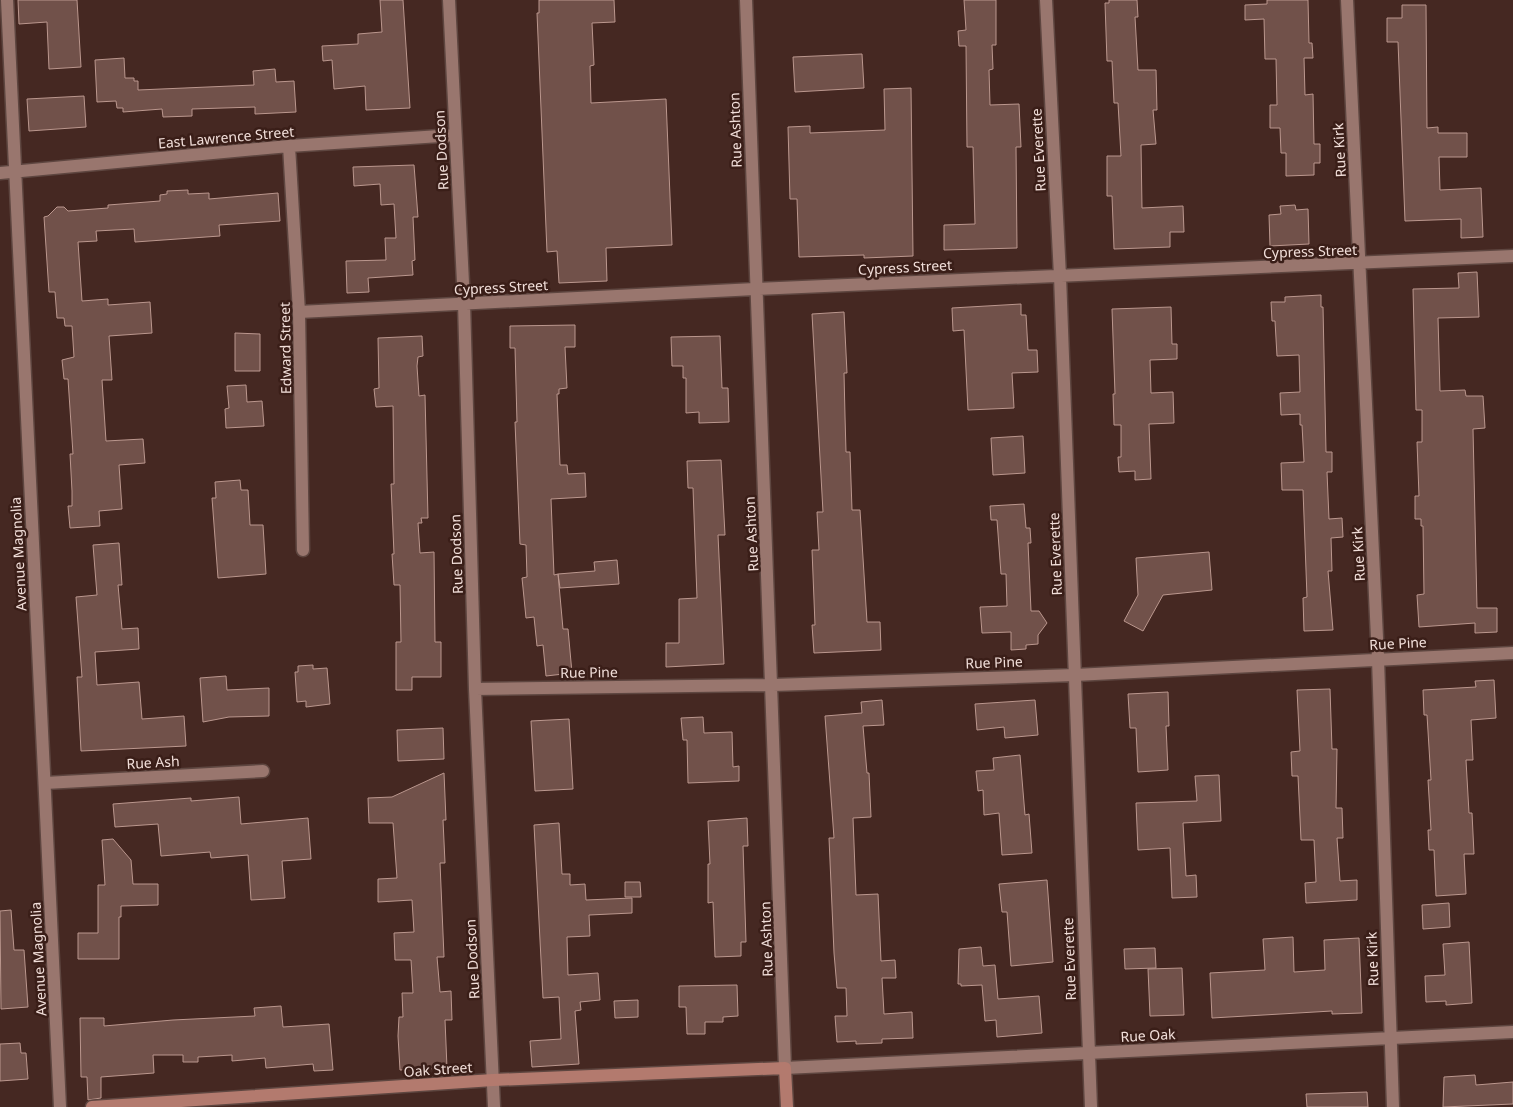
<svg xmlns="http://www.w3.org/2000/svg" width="1513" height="1107" viewBox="0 0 1513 1107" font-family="'Noto Sans',sans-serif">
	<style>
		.building { fill: #71514a; stroke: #bb978e }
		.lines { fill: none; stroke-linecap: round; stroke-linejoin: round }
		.minor-casing { stroke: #5e4640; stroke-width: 15 }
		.secondary-casing { stroke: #5e4640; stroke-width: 15 }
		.minor { stroke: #99766e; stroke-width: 12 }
		.secondary { stroke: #b37a6e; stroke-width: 12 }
		.labels { text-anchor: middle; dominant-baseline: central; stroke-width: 5; stroke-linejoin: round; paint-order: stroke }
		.street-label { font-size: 14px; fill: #f1ded9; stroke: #3a1e18 }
	</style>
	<rect width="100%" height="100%" fill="#452822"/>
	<path class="building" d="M18 0H77L81 67 49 69 47 22 19 24Z
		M380 0H403L410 108 366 110 365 86 334 89 332 60 323 61 322 46 358 44V34L382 32Z
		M539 0H614L615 22 592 23 594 65 590 66 591 103 666 99 672 245 606 248 607 281 559 283 557 251 547 252 537 13H539Z
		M964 0H996V45H992L993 69 989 70 990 105 1019 104 1021 147H1016L1017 248 944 250V225L975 224 973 147H967L966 46H959L958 31 966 30Z
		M1109 0H1137L1138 17H1135L1138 70H1156L1157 110H1153L1156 144 1141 145 1142 208 1183 206 1184 232H1170V247L1114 249 1112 196H1107V156H1121L1118 103H1114L1112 61H1107L1105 3H1109Z
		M1267 0H1308L1309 43H1312L1313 58H1304L1305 95 1313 94 1314 144H1320V163H1314V175L1286 176V153H1281L1280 128H1270V105H1277L1276 59H1265L1264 19 1245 20V5L1267 4Z
		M1402 5H1426L1427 128 1438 127V133H1467V157H1439L1440 190 1481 188 1483 237 1461 238V219L1405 221 1398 42H1387V18H1402Z
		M862 54 864 88 795 92 793 57Z
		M124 58 125 78H134V81H138V90L254 85 253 71 275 69 276 82 294 81 296 112 255 114V107L192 109V116L163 117 162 109 123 112V108H117L116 101 97 102 95 60Z
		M911 88 913 256 864 258V255L799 257 797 199H790L788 127 810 126V133L885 130 884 89Z
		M84 96 86 127 29 131 27 99Z
		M414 165 418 217H413L415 260 412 261 413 275 368 278 369 292 347 293 346 261 386 260 385 238H396L394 204 381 205 380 184 354 186 353 167Z
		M188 190V194L209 193V199L278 193 280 221 219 225 220 236 135 242 134 229 96 231 97 241 78 242 82 301 108 299V305L150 302 152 333 109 336 112 380H102L106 441 143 439 145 463 119 465 122 509 99 511 100 526 70 528 68 506H72V491L70 454H73L68 379H64L62 360 74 357 72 326H65L64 318H57L55 292H49L44 217 48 216 57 207H64L68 211 108 208V205L160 201V195L167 194V191Z
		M1295 205 1296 210 1308 209 1309 244 1270 246 1269 215 1281 214 1280 206Z
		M1477 272 1479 317 1438 318 1440 391 1465 390 1466 396H1483L1485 428 1473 429 1477 608H1497V632L1475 633V623L1419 627 1417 595 1424 594 1423 526H1421V519H1415V496H1419L1417 442H1422V410H1416L1413 289 1459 288 1458 273Z
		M1321 295V307H1323L1326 452H1332V472H1327L1329 519 1342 518 1343 537 1331 538 1332 571H1328L1333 630 1304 631 1303 598 1307 597 1303 490H1282L1281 463 1304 462 1302 425H1300V414L1281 415 1280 393 1300 392 1299 355 1277 356 1275 321H1272L1271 302H1285V297Z
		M1021 304V315H1026L1028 350H1037L1038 372 1012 373 1014 408 968 410 964 330 953 331 952 308Z
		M1171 307 1172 344H1177V359L1150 360 1151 393 1173 392 1174 423 1149 424 1151 479 1135 480V471L1119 472 1118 457H1121V425H1114L1113 394H1115L1112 309Z
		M844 312 847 373H844L845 416 846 452H850L852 510H860L867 622H880L881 650 814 653 812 625H815L812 550H819L817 512H823L812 314Z
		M575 325V347H565L567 388 559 389V394H557L560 465H567L568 474 585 473 586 497 551 499 554 575 558 574 563 629H568L572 673 546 676 543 645 537 646 534 617 526 618 522 578 527 577 526 545 520 544 515 422H517L515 348H510V326Z
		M235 333 260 334V371H235Z
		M422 336 423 356 418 357 417 366 419 396 425 395 428 518H421L422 523H418L420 553 434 552 435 642H441V677H412V690H396V642H401L400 585H394L392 554H394L391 484H394L393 406 376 407 374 389 379 388 378 338Z
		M720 336 722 388H728L729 422 699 423V412L686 413V378H683V366H672L671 337Z
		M246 385 247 402 262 401 264 426 226 428 225 409 229 408 227 386Z
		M1023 436 1025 473 993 475 991 438Z
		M721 460 725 535H718L724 664 666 667V643H679V599L697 598 693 488H688L687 461Z
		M240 480 241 490H248L250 525H263L266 574 218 578 212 498H216L215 482Z
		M1024 504 1026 528H1030L1031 543H1028L1031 611H1039L1047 623 1038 635V644L1026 645V649L1011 650V632L982 633 980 607 1007 606 1006 574H1001L997 520H991L990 506Z
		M119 543 122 585H118L122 629 138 628 139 649 95 652 97 685 139 682 142 719 184 716 186 746 81 751 77 677H82L76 597 97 595 93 545Z
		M1209 552 1212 590 1163 595 1143 631 1124 621 1138 595 1136 558Z
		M617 560 619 584 560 588 558 574 595 571 594 562Z
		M313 665V669L327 668 330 704 306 707V701L297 702 295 672H298V666Z
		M226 676 227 690 269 688V716L229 717 203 722 200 678Z
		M1494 680 1496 718 1471 720 1473 760H1466L1469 813H1472L1474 854H1464L1466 894 1436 896 1434 850H1429L1428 830H1431L1428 780H1431L1427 715H1424L1423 690 1476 687 1475 681Z
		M1330 689 1332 749H1337L1336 808H1342L1343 838H1337L1340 881 1357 880V900L1306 903 1305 883 1316 882 1314 840H1301L1298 776H1292L1291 752 1300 751 1297 690Z
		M1168 692 1169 726H1166L1168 770 1138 772 1136 728H1130L1128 694Z
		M882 700 884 725 863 726 867 773H869L871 817 853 818 856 895 878 894 881 961 895 960 896 978H882L884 1014 912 1012 913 1038 882 1039V1043L856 1044V1041L837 1042 835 1016H847L846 988H837L834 953 829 838H834L825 716 862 713 861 702Z
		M1035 700 1038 735 1005 738 1004 727 977 730 975 704Z
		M703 717 704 733 732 732 733 767 739 766V781L688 783 687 740H683L681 718Z
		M569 719 573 789 535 791 531 721Z
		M443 728 444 759 398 761 397 730Z
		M1020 755 1025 815 1029 814 1032 853 1002 855 999 813 984 815 983 790 978 791 976 771 994 770 993 758Z
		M444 773 446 820H443L445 863H440L444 957H437L440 992 451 991 452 1020H445L447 1068 400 1070 398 1036 399 1017H403L402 993H413L411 960H395L394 933 414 932 412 900 378 902V879L397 878 393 823H369L368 798 392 797Z
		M1219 775 1221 821 1183 823 1186 876 1196 875 1197 897 1172 898 1170 848 1138 850 1136 803 1197 801 1195 776Z
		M239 797 241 824 308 818 311 859 282 861 285 898 251 900 248 855 211 858 210 852 161 856 158 824 115 827 113 804 191 798V801Z
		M747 818 748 846H743L746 942H741V956L715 957 713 902 708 903V864H710L708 821Z
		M559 823 562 874H570V885L585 884 586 900 632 898V913L589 915 590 936 567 937 568 975 598 973 600 1000 580 1002 581 1010 575 1011 579 1064 532 1067 530 1041 561 1039 559 997 543 998 534 825Z
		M113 839 131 860 133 884H158V905L121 906V917H119V959H78V933H98V885H105L102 840Z
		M1047 880 1053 962 1011 966 1007 912H1002L999 884Z
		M625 882H640L641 897H625Z
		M1449 903 1450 927 1423 929 1422 905Z
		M11 910 14 950H24L28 1007 1 1009 0 911Z
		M1293 937 1294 972 1325 970 1324 940 1359 938 1362 1013 1332 1014V1011L1212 1018 1210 973 1265 970 1263 939Z
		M1469 942 1472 1003 1446 1005V1001L1426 1002 1425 976 1445 975 1443 944Z
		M981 947 983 966 995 965 998 999 1039 996 1042 1033 997 1037 996 1020 985 1021 982 985 961 986V984H958L959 949Z
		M1155 948 1156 968 1125 969 1124 949Z
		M1182 968 1184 1015 1150 1016 1148 969Z
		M737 985 738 1016 723 1017V1022H705V1034H687L686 1007H679V986Z
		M638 1000V1017L615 1018 614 1001Z
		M281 1006 283 1027 329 1024 333 1070 314 1071 313 1064 266 1068 265 1058 232 1061V1055L198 1057V1062H183V1055H153L154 1073 101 1077V1098L88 1100 87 1077H81L80 1018H104V1026L173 1020 255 1016 254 1008Z
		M20 1043 21 1053H26L28 1079 0 1081V1044Z
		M1475 1075 1476 1085 1513 1082V1104L1443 1107 1444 1077Z
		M1367 1092 1368 1107H1307L1306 1094Z"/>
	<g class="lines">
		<g class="minor-casing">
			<path id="minor" d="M7 0 60 1107
				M449 0 464 303 475 689 494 1107
				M746 0 785 1068 1513 1032
				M1046 0 1060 276 1091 1107
				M1347 0 1378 659 1393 1107
				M289 146 299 312 303 550
				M0 173 289 146 455 135
				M299 312 755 289 1513 256
				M475 689 773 685 1075 675 1513 653
				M45 783 263 771"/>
		</g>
		<g class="secondary-casing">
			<path id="secondary" d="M92 1107 493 1080 785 1068 787 1107"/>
		</g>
		<use href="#minor" class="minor"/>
		<use href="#secondary" class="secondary"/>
	</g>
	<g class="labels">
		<g class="street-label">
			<text transform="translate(735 130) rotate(-92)">Rue Ashton</text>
			<text transform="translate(226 137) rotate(-5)">East Lawrence Street</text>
			<text transform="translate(441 150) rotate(-93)">Rue Dodson</text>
			<text transform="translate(1038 150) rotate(-93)">Rue Everette</text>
			<text transform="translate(1339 150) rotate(-93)">Rue Kirk</text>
			<text transform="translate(1310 251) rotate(-2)">Cypress Street</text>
			<text transform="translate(905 267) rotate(-3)">Cypress Street</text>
			<text transform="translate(501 287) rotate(-3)">Cypress Street</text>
			<text transform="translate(285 348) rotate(-91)">Edward Street</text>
			<text transform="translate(751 534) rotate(-93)">Rue Ashton</text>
			<text transform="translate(18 554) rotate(-93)">Avenue Magnolia</text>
			<text transform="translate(456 554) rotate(-92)">Rue Dodson</text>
			<text transform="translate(1055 554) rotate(-92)">Rue Everette</text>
			<text transform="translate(1358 554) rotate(-93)">Rue Kirk</text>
			<text transform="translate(1398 643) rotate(-3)">Rue Pine</text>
			<text transform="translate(994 662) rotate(-2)">Rue Pine</text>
			<text transform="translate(589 672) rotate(-1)">Rue Pine</text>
			<text transform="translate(153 762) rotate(-3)">Rue Ash</text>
			<text transform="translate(766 939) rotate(-92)">Rue Ashton</text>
			<text transform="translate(38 959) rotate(-93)">Avenue Magnolia</text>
			<text transform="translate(472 959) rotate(-93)">Rue Dodson</text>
			<text transform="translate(1069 959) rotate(-92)">Rue Everette</text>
			<text transform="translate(1372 959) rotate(-92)">Rue Kirk</text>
			<text transform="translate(1148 1035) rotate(-3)">Rue Oak</text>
			<text transform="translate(438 1069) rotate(-4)">Oak Street</text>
		</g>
	</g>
</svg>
